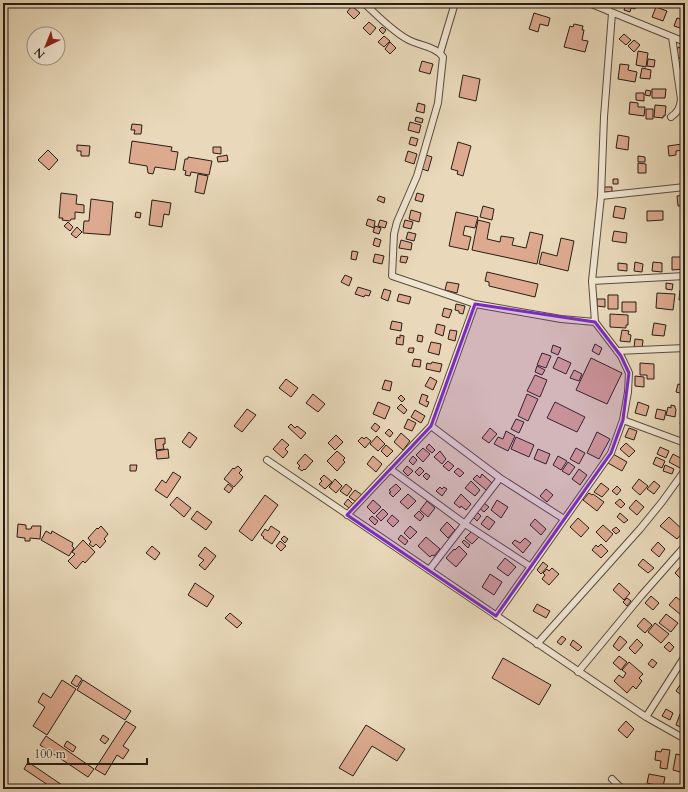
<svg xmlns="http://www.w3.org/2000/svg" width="688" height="792" viewBox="0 0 688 792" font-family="Cardo,serif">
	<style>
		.building { fill: #ddaa90; stroke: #281d16 }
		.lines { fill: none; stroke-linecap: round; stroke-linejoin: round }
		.minor-casing { stroke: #584c3f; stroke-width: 8 }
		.minor { stroke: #f1e6d2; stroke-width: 6 }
		.marked { fill: #7b2cbf; fill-opacity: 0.2; stroke: #7b2cbf; stroke-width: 3; stroke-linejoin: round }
	</style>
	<rect width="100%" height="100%" fill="#e9d9ba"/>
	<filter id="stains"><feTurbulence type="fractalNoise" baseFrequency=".005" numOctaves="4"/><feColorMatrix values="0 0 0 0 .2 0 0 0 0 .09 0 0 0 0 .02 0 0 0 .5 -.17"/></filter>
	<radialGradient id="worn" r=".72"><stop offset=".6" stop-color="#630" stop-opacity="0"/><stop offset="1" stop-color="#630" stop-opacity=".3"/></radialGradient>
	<path class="building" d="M622 3H637L635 9 631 8 630 12 624 10 625 7 621 5Z
		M352 6 360 13 354 19 347 12Z
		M656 7 667 11 663 21 652 17Z
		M534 13 550 18 548 26 540 24 538 32 529 29Z
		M677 18 685 20 683 29 674 26Z
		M369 22 376 28 370 35 363 28Z
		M574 24 583 26 582 30H584L582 40 588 41 585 52 564 47 570 26 573 27Z
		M382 27 386 30 383 34 379 30Z
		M624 34 631 40 626 45 619 39Z
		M384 36 390 41 384 47 378 42Z
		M634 40 640 45 634 52 628 46Z
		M390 42 396 48 390 54 385 49Z
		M678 47 685 50 682 59 677 57 678 55H676Z
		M638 51 648 53 646 67 636 65Z
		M648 59 655 60 654 67 647 66Z
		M422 61 433 64 430 74 419 71Z
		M620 64 629 65 628 70 637 72 635 82 618 79Z
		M642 68 651 70 650 79 640 78Z
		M463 75 480 79 476 101 459 97Z
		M652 89H666L665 98H652Z
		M646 90 651 91 650 96 645 95Z
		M636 93H644V101L636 100Z
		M630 102 638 103V107H645L644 116 629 114Z
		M418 103 425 105 424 113 416 111Z
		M655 105 666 106 665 116H663V118L654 117Z
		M646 109H653V119H646Z
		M416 117 423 119 422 123 415 121Z
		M410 122 421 125 419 133 408 130Z
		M132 124 142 125 141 134H134L135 130H131Z
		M618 135 629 137 628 150 616 148Z
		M411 137 418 139 416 146 409 144Z
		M132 141 172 147 171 151 178 152 175 170 155 167 153 174 148 173 147 166 129 163Z
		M458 142 471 146 463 176 457 174 458 171 451 169Z
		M682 144 683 150 676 151V155L669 156 668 146Z
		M77 145 90 146 89 156H81V151H77Z
		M213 147H221V154L213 153Z
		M48 150 58 160 49 170 38 160Z
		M408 151 417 154 414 164 405 161Z
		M227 155 228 161 218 162 217 157Z
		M426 155 432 157 428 171 422 169Z
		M638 156 645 157V162H638Z
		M188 157 212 161 209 175 191 172 190 176 185 175 186 171 183 170 185 159H188Z
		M638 163 646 164V173H638Z
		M198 174 208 176 204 194 195 192Z
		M613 179H618V184H613Z
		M604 187H612V192H604Z
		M61 193 77 195 76 204 84 205V213L75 212V219H71L70 221 62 220 63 218H59Z
		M417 193 424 195 422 202 415 200Z
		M685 195V206H678L677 196Z
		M379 196 385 198 384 203 377 200Z
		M91 199 113 202 110 235 83 233 84 221H89Z
		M152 200 171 203 169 215 164 214 162 227 149 225Z
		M483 206 494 209 492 220 480 217Z
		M615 206 626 208 624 219 613 217Z
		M411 210 421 213 419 222 409 219Z
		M647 211H663V220L647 221Z
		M136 212 141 213 140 218 135 217Z
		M456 212 478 217 475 228 465 226 463 235 471 237 468 250 449 246Z
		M368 219 375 221 374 228 366 225Z
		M380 220 387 222 385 228 378 226Z
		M405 220 413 222 411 229 403 227Z
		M478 220 490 223 487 239 500 242 501 236 514 238 512 245 526 248 530 232 543 235 537 264 472 250Z
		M68 222 73 227 70 231 64 226Z
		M375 226 381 228 379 234 373 232Z
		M77 227 82 232 76 238 71 234Z
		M614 231 627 233 626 243 612 241Z
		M408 232 416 234 414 241 406 239Z
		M375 238 381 240 379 247 373 245Z
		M561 238 574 241 568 271 539 264 542 252 557 256Z
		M401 240 412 243 411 250 399 248Z
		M352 251 358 252 356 260 351 259Z
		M375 254 384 256 382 264 373 262Z
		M401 256 408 257 406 263 400 262Z
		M672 257H681V262H684L685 269 672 270Z
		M635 262 643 264 642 272 634 271Z
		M653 262 662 263V272L652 271Z
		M618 263 627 264V271L618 270Z
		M487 272 538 284 535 297 489 286V282L485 281Z
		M345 275 352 278 349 286 341 282Z
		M447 282 459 284 457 293 445 290Z
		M666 283 673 284 672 290 666 289Z
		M358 287 371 291 369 296 365 295 364 297 355 294Z
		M384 289 391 291 388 301 381 298Z
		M680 290 685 291V301L679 300Z
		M657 293 675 294 673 310 656 308Z
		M399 294 411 297 409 304 397 301Z
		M608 295H618V309H608Z
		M597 299H605V307L597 306Z
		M622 302H636V312H622Z
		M456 304 465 306 463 314 459 313V311L455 310Z
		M444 308 452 310 449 318 442 316Z
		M610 314 628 315V325H626V328L610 327Z
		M392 321 402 323 401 331 390 329Z
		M654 323 666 325 664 336 652 335Z
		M437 324 445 326 443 336 435 333Z
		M450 330 457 331 455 341 448 339Z
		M622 330 629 331 628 334 631 335 630 342 620 341Z
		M400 335 404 336 403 345 396 344 397 337 400 338Z
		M418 335 423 336 422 342 417 341Z
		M635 339 643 340 642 349 634 348Z
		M431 342 441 344 439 355 428 352Z
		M595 344 602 348 599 355 592 351Z
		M553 345 561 348 558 355 551 352Z
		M409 348H414L413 353 408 352Z
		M542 353 551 356 546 368 537 365Z
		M558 357 571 363 566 374 553 368Z
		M591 358 622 373 607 404 576 390Z
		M414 359 421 360 420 367 412 366Z
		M432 362 442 364 440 372 426 369 427 363 431 364Z
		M640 363 654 364V379H647V375H640Z
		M537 366 545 370 542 375 535 372Z
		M574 370 582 374 579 381 570 378Z
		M535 375 547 380 540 397 527 391Z
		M635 376 644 377V387L635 386Z
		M430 377 437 381 433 390 425 386Z
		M286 379 298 388 291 397 279 388Z
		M385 380 392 382 390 391 382 389Z
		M678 384 685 386V394L676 392Z
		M313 394 325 404 318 412 306 403Z
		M422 394 428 396 426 401 429 402 427 407 419 403Z
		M527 394 538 399 528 421 518 416Z
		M401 395 405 399 402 402 398 398Z
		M378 402 390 407 385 419 373 414Z
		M555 402 585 417 577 432 547 418Z
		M638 402 649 406 646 416 635 413Z
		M401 404 407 410 404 414 397 408Z
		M671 405 675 406V408L676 409 675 417 666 415 668 407 671 408Z
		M247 409 256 415 242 432 234 426Z
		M657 409 666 411 664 420 655 418Z
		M415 410 425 416 421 423 411 417Z
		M685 415V425L680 424 681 418H684Z
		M408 419 416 423 412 431 404 428Z
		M516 419 524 422 519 433 511 429Z
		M375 423 380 427 376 432 371 428Z
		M291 424 295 428 297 426 306 433 301 439 288 427Z
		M490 428 497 434 489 443 482 438Z
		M629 428 637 431 634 440 625 437Z
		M389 429 393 433 390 437 385 433Z
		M506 431 515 436 508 451 494 444 498 437 503 439Z
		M189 432 197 438 190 448 182 442Z
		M597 432 610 439 599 459 587 453Z
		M401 433 410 441 403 450 394 442Z
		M336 435 343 442 335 450 328 443Z
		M377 436 385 444 378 451 370 444Z
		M362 437 364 439 366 437 371 441 365 448 358 441Z
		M516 437 534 445 529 457 511 449Z
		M165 438V444H163L164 449 156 450 155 439Z
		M282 439 289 445 285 449 288 452 283 458 273 449Z
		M626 443 635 451 629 457 620 449Z
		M429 444 435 450 432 453 426 448Z
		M386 445 393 451 387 457 381 451Z
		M660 447 669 451 666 458 657 454Z
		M423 448 430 454 423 462 416 455Z
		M576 448 585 453 579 464 570 459Z
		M168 449 169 458 157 459 156 451Z
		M538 449 550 454 546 464 534 459Z
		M337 451 345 458 343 460 345 462 337 471 327 461Z
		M440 451 446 459 442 464 434 457Z
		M305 454 313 461 305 470 304 469 302 471 298 468 300 466 297 463Z
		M613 454 627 462 622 471 608 463Z
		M673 454 684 460 680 468 669 462Z
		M373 456 382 464 376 472 367 464Z
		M413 456 417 460 413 465 409 461Z
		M558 456 567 461 561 470 553 465Z
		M656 457 665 461 662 468 653 464Z
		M448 461 454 466 449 471 443 466Z
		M568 462 575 467 569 475 562 471Z
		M130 465H137L136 471H130Z
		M665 465 674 469 672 474 663 471Z
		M238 466 242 470 239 473 243 477 234 487 224 479 233 468 234 469Z
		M407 466 413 471 408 476 403 471Z
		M420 467 424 471 419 476 415 472Z
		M458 468 464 473 460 477 454 472Z
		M579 469 587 475 580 485 572 479Z
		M173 472 181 477 167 498 155 490 162 480 166 483Z
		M426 473 430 476 427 480 423 476Z
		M482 474 492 483 486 490 473 479 477 475 480 478Z
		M324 475 332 482 325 489 319 484 322 481 320 479Z
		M335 479 342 486 336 493 329 487Z
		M639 479 648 486 640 495 632 488Z
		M471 481 480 490 475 496 465 488Z
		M654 481 660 486 654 494 647 489Z
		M601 483 609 489 602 497 594 492Z
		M228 484 233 488 229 493 224 489Z
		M346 484 352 489 347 496 340 491Z
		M396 484 401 489 393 497 389 493 391 492 389 490Z
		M617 486 621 490 617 495 612 491Z
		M440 487 442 489 444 487 447 489 442 496 436 491Z
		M546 489 553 495 547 502 540 496Z
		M355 490 362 495 356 502 349 497Z
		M589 493 592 495 593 494 604 502 597 511 583 500Z
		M408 494 416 501 408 509 400 502Z
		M461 494 471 504 466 510 461 506 460 508 454 503Z
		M265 495 278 505 252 541 239 531Z
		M177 497 191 508 184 517 170 505Z
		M348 499 353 504 349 508 344 504Z
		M620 499 625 504 621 508 615 503Z
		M373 500 381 507 374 514 367 507Z
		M497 500 508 507 501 518 491 510Z
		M636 500 644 507 637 515 629 508Z
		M427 501 435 508 428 517 420 510Z
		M484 503 489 507 484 512 479 508Z
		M685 503V513L680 509Z
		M383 509 388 514 381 521 376 516Z
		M197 511 212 522 206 530 191 519Z
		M419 511 424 516 420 521 414 516Z
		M477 512 481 516 477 521 473 517Z
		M620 513 628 520 624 523 617 517Z
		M392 515 399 521 393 527 387 521Z
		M372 516 378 521 375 525 369 519Z
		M487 516 495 522 489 530 481 524Z
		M669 517 684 531 677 539 660 526Z
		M578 518 589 528 581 537 570 527Z
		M535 519 546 529 541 535 530 525Z
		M447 522 455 530 448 538 440 530Z
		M18 524 26 525V529H31L32 526H41L40 539 30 538V541H25V538L17 537Z
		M603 525 613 534 606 542 596 532Z
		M101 526 108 534 104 539 106 541 100 548 96 544 93 547 89 544 91 542 88 538 97 528 98 529Z
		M271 526 280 532 272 544 263 538 264 537 261 535 265 529 268 531Z
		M410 526 417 532 410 539 404 533Z
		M616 527 620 531 616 534 612 530Z
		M46 531 51 534 52 531 73 543 72 546 74 548 69 556 41 540Z
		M472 531 479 537 472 544 465 538Z
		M401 535 408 541 405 545 398 539Z
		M284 536 288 539 285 543 281 539Z
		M426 537 440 549 434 556 432 555 430 557 418 546Z
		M525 538 531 543 523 553 512 543 515 540 520 543Z
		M83 540 95 552 85 563 83 561 76 569 68 561 75 554 72 552Z
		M464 540 470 545 468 548 462 542Z
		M280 541 286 546 281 551 276 546Z
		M658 542 665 549 659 557 651 550Z
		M601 544 608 551 601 558 592 550 596 545 598 547Z
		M152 546 160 553 155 560 146 553Z
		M459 546 467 554 456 567 446 558 454 549 455 550Z
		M205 547 216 556 205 570 199 565 204 560 198 556Z
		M505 558 516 567 508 576 497 568Z
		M643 559 654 568 648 573 638 565Z
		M543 562 548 566 541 574 537 570Z
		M680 567 685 570V572L680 578 675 573Z
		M552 568 559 574 549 585 542 579 545 575 543 573 547 569 549 571Z
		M490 574 502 582 494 595 482 587Z
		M195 583 214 596 207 607 188 595Z
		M619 583 630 593 624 600 613 590Z
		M651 596 659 603 653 610 645 603Z
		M676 597 685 604V611L681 615 669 605Z
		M627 598 631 601 627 606 623 602Z
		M537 604 550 611 546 618 533 611Z
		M230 613 242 623 237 628 225 618Z
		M666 614 678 623 671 632 659 623Z
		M644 618 652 625 645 633 637 626Z
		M655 623 669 634 661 643 648 632Z
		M562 636 566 639 561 645 557 642Z
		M620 636 627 642 619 651 613 646Z
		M637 639 643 645 635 654 629 648Z
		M573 640 582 647 578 651 570 645Z
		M669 642 674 647 670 652 664 647Z
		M619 656 627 662 621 670 613 663Z
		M503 658 551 685 539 705 492 678Z
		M652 659 657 663 653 668 648 664Z
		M629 662 643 674 639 678 642 681 636 689 633 686 627 693 614 681 619 675 623 678 626 673 622 670Z
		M76 675 82 679 77 687 71 683Z
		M62 680 76 689 47 735 33 726 45 707 38 702 43 693 51 698Z
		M83 680 131 711 125 720 77 690Z
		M682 682 685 684V698L676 691Z
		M666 709 673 713 670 720 662 716Z
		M680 714 685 717V729L676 725Z
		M126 721 136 727 123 746 129 750 123 759 117 755 105 775 95 769Z
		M626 721 634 729 627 738 618 730Z
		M366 725 405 749 397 761 372 746 353 776 339 768Z
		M103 735 109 739 105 744 100 740Z
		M46 736 94 769 88 777 40 745Z
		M67 741 76 747 73 752 64 746Z
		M662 749 670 750 667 769 660 768 661 761 655 760 656 751 661 752Z
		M676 754 685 756V768H681L680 772 673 770Z
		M28 762 68 789H54L24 769Z
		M649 774 665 777 663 787 647 783Z"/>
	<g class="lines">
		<g class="minor-casing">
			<path id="minor" d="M364 3C378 16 391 30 407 39 419 46 435 46 443 57L438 103 417 176 397 222 394 234 392 276 475 304 561 319 595 322
				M589 3 685 42
				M608 11 609 3
				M440 53 455 3
				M671 117C678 112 680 108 681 99L672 37
				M601 196 685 187
				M592 281 685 276
				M617 351 685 348
				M623 420 685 443
				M431 426 500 478 564 519
				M267 460 646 717 685 739
				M390 469 465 524 531 567
				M347 515 431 426 475 304
				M429 570 500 478
				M496 616 611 453 623 420 628 392 629 373 621 356 595 322 592 281 601 196 604 117 612 13
				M537 644 640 529 662 502 685 470
				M578 672 641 596 685 546
				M646 717 685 656
				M612 779 620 787 625 789"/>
		</g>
		<use href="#minor" class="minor"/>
	</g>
	<path class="marked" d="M475 304 595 322 621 356 629 373 623 420 611 453 496 616 347 515 431 426Z"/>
	<rect width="688" height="792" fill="none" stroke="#e9d9ba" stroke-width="16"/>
	<rect x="4" y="4" width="680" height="784" fill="none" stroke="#281d16" stroke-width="2"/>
	<rect x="8" y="8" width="672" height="776" fill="none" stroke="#281d16"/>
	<g transform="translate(46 46) rotate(223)"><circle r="19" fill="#f1e6d2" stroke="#a19687"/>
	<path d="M0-3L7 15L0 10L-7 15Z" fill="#8f2418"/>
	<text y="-6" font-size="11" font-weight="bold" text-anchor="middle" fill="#281d16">N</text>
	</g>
	<path d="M28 758v6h119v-6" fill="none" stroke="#281d16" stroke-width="2"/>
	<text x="34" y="758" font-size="12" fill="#281d16" stroke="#f1e6d2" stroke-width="3" paint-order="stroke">100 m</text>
	<rect width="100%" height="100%" filter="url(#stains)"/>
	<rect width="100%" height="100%" fill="url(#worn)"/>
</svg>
